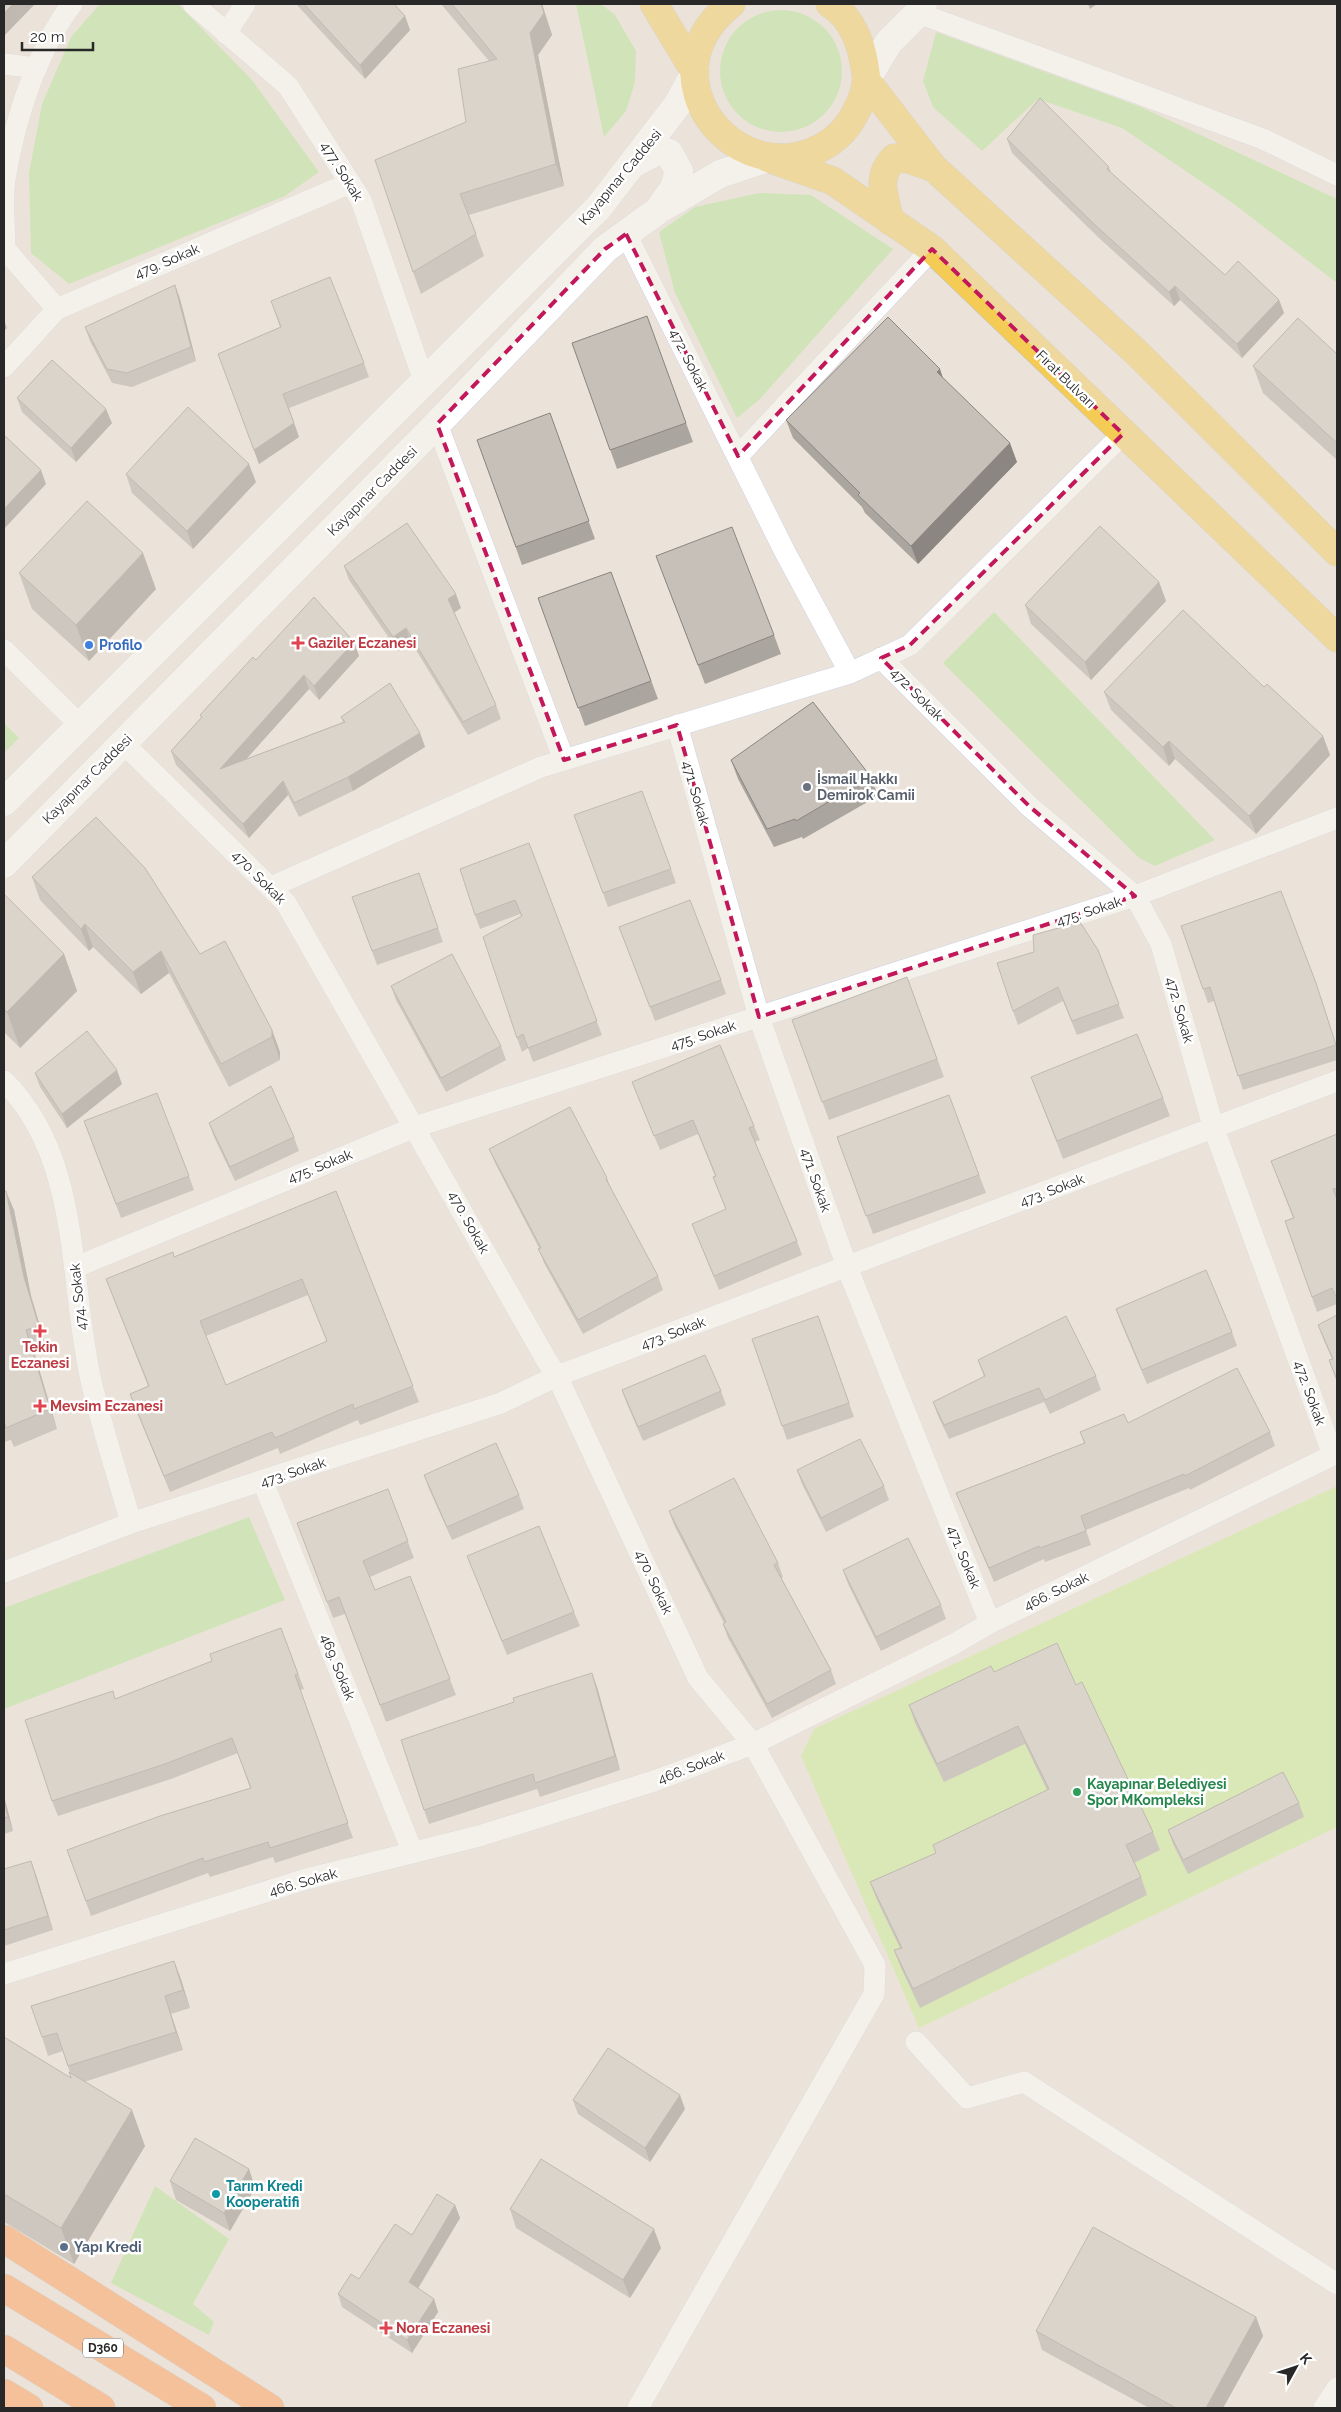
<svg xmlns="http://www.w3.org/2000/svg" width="1341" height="2412" viewBox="0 0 1341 2412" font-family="Raleway,sans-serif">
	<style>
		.green { fill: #b1e493 }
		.pitch { fill: #c6ec8e }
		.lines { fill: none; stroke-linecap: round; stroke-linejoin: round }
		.street-casing { stroke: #ced2e2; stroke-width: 22 }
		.secondary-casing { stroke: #ced2e2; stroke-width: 29 }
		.primary-casing { stroke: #c3c3c3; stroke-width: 29 }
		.highway-casing { stroke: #c3c3c3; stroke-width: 29 }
		.street { stroke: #fff; stroke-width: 21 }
		.secondary { stroke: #fff; stroke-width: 28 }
		.primary { stroke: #f4cb55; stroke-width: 28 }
		.highway { stroke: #ff9750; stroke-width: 28 }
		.wall { fill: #aaa59f; fill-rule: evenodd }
		.shaded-wall { fill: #8b8682 }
		.building { fill: #c6c0b9; stroke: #8b8682; fill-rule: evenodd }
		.marked { fill: none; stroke: #c2185b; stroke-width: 4; stroke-dasharray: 10 6; stroke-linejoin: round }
		.health-dot { fill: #e0444e; stroke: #fff; stroke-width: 2 }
		.shop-dot { fill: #3f7fe0; stroke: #fff; stroke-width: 2 }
		.worship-dot { fill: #6b7280; stroke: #fff; stroke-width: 2 }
		.leisure-dot { fill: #2e9e5b; stroke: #fff; stroke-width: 2 }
		.culture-dot { fill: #0f9aa8; stroke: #fff; stroke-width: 2 }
		.service-dot { fill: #5c6f8a; stroke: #fff; stroke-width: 2 }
		.labels { text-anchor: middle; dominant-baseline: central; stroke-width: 5; stroke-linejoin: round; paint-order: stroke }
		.shield { fill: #fff; stroke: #686868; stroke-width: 1 }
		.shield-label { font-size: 12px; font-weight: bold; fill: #282828 }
		.street-label { font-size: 14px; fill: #282828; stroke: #fff }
		.health-label { font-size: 14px; font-weight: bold; fill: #be3a42; stroke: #fff; text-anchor: start }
		.shop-label { font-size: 14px; font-weight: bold; fill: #366cbe; stroke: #fff; text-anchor: start }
		.worship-label { font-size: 14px; font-weight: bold; fill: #5b616d; stroke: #fff; text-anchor: start }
		.leisure-label { font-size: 14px; font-weight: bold; fill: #27864d; stroke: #fff; text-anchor: start }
		.culture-label { font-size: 14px; font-weight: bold; fill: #0d838f; stroke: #fff; text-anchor: start }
		.service-label { font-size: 14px; font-weight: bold; fill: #4e5e75; stroke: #fff; text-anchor: start }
	</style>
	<rect width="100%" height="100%" fill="#ebe3d9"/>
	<path class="green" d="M100 4H178L252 80 319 172 285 196 69 284 31 253 29 173 42 104 71 37Z
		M576 4H601L615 15 636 51 635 82 626 111 604 137Z
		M720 71a61 61 0 1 1 122 0a61 61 0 1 1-122 0Z
		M936 32 1141 107 1337 199V283L1230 201 1122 128 1038 99 982 151 933 107 923 81Z
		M759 193 811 195 893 249 760 399 737 418 675 293 659 232 695 207Z
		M994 612 1215 840 1155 866 1139 858 943 663Z
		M4 723 19 738 4 753Z
		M249 1517 285 1600 4 1709V1608Z
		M155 2186 229 2239 193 2304 214 2322 209 2335 111 2283Z"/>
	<path class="pitch" d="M1337 1486V1827L919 2028 801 1756 814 1729Z"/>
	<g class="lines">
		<g class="street-casing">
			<path id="street" d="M193 4 288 86 361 200 424 381
				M918 13 1263 139 1337 175
				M226 34 245 4
				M4 64 37 68
				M626 234 785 552 850 673
				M57 309 5 249C5 225 1 197 6 173 16 116 37 51 72 4
				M4 367 57 309 350 183
				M437 424 564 760
				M738 456 932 249
				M4 650 80 725
				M881 658 1029 806 1135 896 1161 944 1214 1129 1333 1455
				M677 725 759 1017 847 1267 990 1623
				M123 743 286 903 547 1361 557 1376 698 1678 753 1744 875 1965 874 1994 638 2408
				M271 887 541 767 850 673 910 645 1123 434
				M4 1081C83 1159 68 1285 92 1385 103 1431 118 1477 131 1523
				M76 1267 415 1127 1135 896 1337 818
				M263 1482 413 1853
				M4 1572 131 1523 501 1403 557 1376 1337 1081
				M4 1974 303 1880 479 1836 654 1781 753 1744 954 1644 990 1623 1337 1453
				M916 2042 967 2098 1024 2082 1337 2284
				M1324 2408 1337 2388"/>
		</g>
		<g class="secondary-casing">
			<path id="secondary" d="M866 80 889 42 918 13 923 4
				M633 164 659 150 669 153 679 171 674 188 660 208
				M4 802 599 207 678 104 695 72
				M4 864 437 424 605 249 660 209 720 174 768 158"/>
		</g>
		<g class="primary-casing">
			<path id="primary" d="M654 4 695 72
				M731 4C717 15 705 29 699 46 676 112 745 176 809 153 826 147 840 137 850 122 858 109 867 92 866 76 863 49 855 19 830 4
				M866 80 934 168 1136 352 1337 552
				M768 158 833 181 932 249 1337 638
				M890 221C885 196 875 178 894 158L908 159 934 168"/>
		</g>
		<g class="highway-casing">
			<path id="highway" d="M4 2239 270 2408
				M4 2288 202 2408
				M4 2349 101 2408
				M4 2393 29 2408"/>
		</g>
		<use href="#street" class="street"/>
		<use href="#secondary" class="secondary"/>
		<use href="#primary" class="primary"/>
		<use href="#highway" class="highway"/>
	</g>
	<path class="wall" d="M296 4H394L405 16 410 30 365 79Z
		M441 4H542L552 35 538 55 564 186 469 215 484 256 421 294 413 272 466 122 489 61Z
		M1007 139 1109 167 1111 173 1225 275 1279 300 1284 313 1242 358 1180 300 1174 306 1099 238 1012 153Z
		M175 285 180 299 196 361 132 387 112 383 90 341 85 327Z
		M271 301 364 363 369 377 289 408 299 437 259 464 218 354 280 327Z
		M647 316 693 442 617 469 572 343Z
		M1337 354V460L1263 393 1253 366Z
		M943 378 1017 462 918 564 865 513 862 507 793 438 786 420Z
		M17 398 112 423 76 462 22 412Z
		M550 413 595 539 522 565 477 440Z
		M126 474 256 482 193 549 132 493Z
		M656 556 774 635 781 654 705 684Z
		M344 566 461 608 454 613 496 705 501 719 468 735 411 642 398 651 349 580Z
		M611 572 658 699 585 726 538 598Z
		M19 573 156 589 89 661 32 609Z
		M1159 582 1166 601 1091 680 1031 624 1025 605Z
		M354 642 359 656 319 700 309 689 246 759 343 722 341 717 420 733 425 747 353 791 299 817 288 795 249 838 176 765 171 751 201 718 200 715 256 660Z
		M1264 687 1323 736 1330 755 1256 834 1175 759 1169 766 1111 710 1104 692Z
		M731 760 871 777 878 796 803 839 802 837 774 847 738 779Z
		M574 815 671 869 676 883 608 907Z
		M529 843 602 1035 533 1062 528 1048 522 1052 517 1038 521 916 520 914 480 929 475 915Z
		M419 873 443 942 377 965 352 897Z
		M32 877 200 954 272 1030 280 1052V1060L229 1087 169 973 141 994 93 947 89 951 40 900Z
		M4 894 64 954 77 991 20 1048 4 1032Z
		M1181 926 1321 997 1337 1048V1060L1243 1090 1214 1001 1208 1003Z
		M619 927 721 980 726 994 655 1021Z
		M1098 950 1124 1018 1077 1035 1063 1001 1018 1025 1013 1011Z
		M907 977 944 1077 829 1120 792 1020Z
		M391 986 501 1046 506 1060 446 1092 396 1000Z
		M35 1073 122 1084 67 1128 40 1087Z
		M1031 1077 1163 1098 1170 1116 1063 1159Z
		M632 1082 754 1126 760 1140 755 1142 797 1241 802 1255 719 1290 692 1224 726 1210 713 1177 715 1176 698 1134 660 1150Z
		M949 1095 986 1193 873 1234 837 1137Z
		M84 1121 189 1176 194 1190 121 1218Z
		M209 1123 294 1137 299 1151 235 1181 214 1137Z
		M1337 1134V1304L1317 1312 1285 1221 1293 1218 1271 1161Z
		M489 1149 607 1178 611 1189 658 1276 663 1290 583 1334 544 1263 539 1248 495 1163Z
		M4 1191 14 1210 31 1296 46 1346 33 1349 57 1429 14 1447 11 1440 4 1442Z
		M336 1191 419 1402 360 1425 358 1420 280 1454 278 1448 170 1492 136 1410 130 1394 148 1386 106 1279 174 1257ZM308 1295 327 1342 226 1385 206 1336Z
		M1116 1309 1232 1332 1237 1346 1147 1384 1121 1323Z
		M1337 1315V1382L1329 1360 1332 1359 1324 1341 1318 1325Z
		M818 1316 854 1417 787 1440 752 1339Z
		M978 1360 1096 1376 1101 1390 1050 1414 1044 1402 949 1439 938 1416 933 1402 984 1377Z
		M622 1390 721 1391 726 1405 643 1441 627 1404Z
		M1128 1423 1270 1432 1275 1446 1190 1490 1189 1488 1086 1530 1091 1545 1045 1562 1044 1559 994 1582 962 1507 956 1493 1084 1443 1080 1432Z
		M797 1470 884 1486 889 1500 826 1532 802 1484Z
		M424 1475 519 1495 524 1509 452 1540 429 1489Z
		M388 1489 414 1558 370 1577 375 1590 410 1576 456 1695 386 1722 345 1614 333 1618 297 1523Z
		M669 1511 778 1563 783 1577 781 1578 831 1670 836 1684 772 1718 728 1638 723 1624 724 1623 674 1525Z
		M467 1556 574 1612 580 1626 507 1655Z
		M843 1570 941 1605 946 1619 881 1651 848 1584Z
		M281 1628 304 1689 300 1690 353 1838 275 1863 273 1857 210 1877 208 1873 91 1916 67 1850 250 1788 238 1753 171 1779 58 1816 52 1801 116 1699 212 1661Z
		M994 1672 1076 1685 1153 1832 1160 1850 1134 1863 1141 1877 1147 1895 920 2008 901 1968 894 1950 900 1948 877 1900 870 1882 936 1853 1047 1790 1025 1744 944 1782 915 1723 909 1705Z
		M597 1687 620 1770 540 1797 537 1789 429 1824 424 1810Z
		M4 1796 13 1831 4 1834Z
		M1299 1803 1304 1817 1188 1874 1173 1844 1168 1830Z
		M4 1869 36 1875 53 1930 4 1946Z
		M174 1961 190 2008 171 2014 183 2050 84 2082 145 2146 74 2264 4 2222V2037L71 2078 70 2073 63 2051 48 2056 42 2037Z
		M573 2100 685 2109 650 2162 578 2114Z
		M249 2169 255 2188 230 2231 176 2200 170 2181Z
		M455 2205 460 2218 418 2289 434 2299 438 2312 412 2353 342 2307 338 2294 359 2279 412 2235Z
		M510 2209 661 2248 630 2298 516 2228Z
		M1256 2317 1263 2336 1223 2408H1149L1042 2350 1036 2331Z"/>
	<path class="shaded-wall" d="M13 4H35L4 36V13Z
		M541 4H542L552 35 538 55 564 186 556 164 530 33Z
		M1088 4H1097L1090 9Z
		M405 16 410 30 365 79 360 65Z
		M175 285 180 299 196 361 191 347Z
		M1175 286 1180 300 1174 306 1169 292Z
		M1279 300 1284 313 1242 358 1237 344Z
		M4 320 7 328 4 331Z
		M940 369 946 387 937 372Z
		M106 409 112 423 76 462 71 448Z
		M294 423 299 437 259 464 254 450Z
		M1010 443 1017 462 918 564 911 546Z
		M249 464 256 482 193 549 187 531Z
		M41 470 46 484 4 529V509Z
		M143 553 156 589 89 661 76 625Z
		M1159 582 1166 601 1091 680 1085 662Z
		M456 594 461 608 453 613 448 599Z
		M406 628 411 642 398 651 393 637Z
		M354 642 359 656 319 700 314 686Z
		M304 675 309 689 225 783 220 769Z
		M420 733 425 747 353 791 348 777Z
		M1323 736 1330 755 1256 834 1249 816Z
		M1169 741 1175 759 1169 766 1163 747Z
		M283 781 288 795 249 838 243 824Z
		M85 924 93 947 89 951 81 929Z
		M161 951 169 973 141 994 133 972Z
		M64 954 77 991 20 1048 7 1012Z
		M272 1030 280 1052V1060L272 1037Z
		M117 1070 122 1084 67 1128 62 1114Z
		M6 1191 14 1210 31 1296 46 1346 39 1326 24 1277Z
		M26 1330 33 1349 57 1429 50 1409Z
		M592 1673 597 1687 620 1770 615 1756Z
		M4 1796 13 1831 8 1817 4 1802Z
		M31 1861 36 1875 53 1930 48 1916Z
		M174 1961 181 1979 190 2008 183 1990Z
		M165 1996 183 2050 176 2032Z
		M680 2095 685 2109 650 2162 645 2148Z
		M132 2110 145 2146 74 2264 61 2228Z
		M249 2169 255 2188 230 2231 224 2213Z
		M455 2205 460 2218 413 2296 409 2282Z
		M654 2229 661 2248 630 2298 623 2280Z
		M434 2299 438 2312 412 2353 407 2340Z
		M1256 2317 1263 2336 1223 2408H1206Z"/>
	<path class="building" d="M4 4H13L4 13Z
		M304 4H394L405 16 360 65Z
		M452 4H541L544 13 530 33 556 164 460 194 476 234 413 272 375 160 466 122 458 69 497 59Z
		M1040 98 1109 167 1107 169 1225 275 1238 261 1279 300 1237 344 1175 286 1169 292 1094 224 1007 139Z
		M330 277 364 363 283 394 294 423 254 450 218 354 281 327 271 301Z
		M175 285 191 347 127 373 107 369 85 327Z
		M647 316 686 423 610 450 572 343Z
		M888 317 940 369 937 372 1010 443 911 546 858 495 860 493 786 420Z
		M1298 318 1337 354V443L1253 366Z
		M52 360 106 409 71 448 17 398Z
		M188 407 249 464 187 531 126 474Z
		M550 413 589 521 516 547 477 440Z
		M4 435 41 470 4 509Z
		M87 501 143 553 76 625 19 573Z
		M407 523 456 594 448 599 496 705 463 722 406 628 393 637 344 566Z
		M1100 526 1159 582 1085 662 1025 605Z
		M732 527 774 635 698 665 656 556Z
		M611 572 651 681 578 708 538 598Z
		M314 597 354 642 314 686 304 675 220 769 345 722 341 717 390 683 420 733 348 777 294 803 283 781 243 824 171 751 202 717 200 715 253 657 256 660Z
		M1183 610 1264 687 1267 684 1323 736 1249 816 1169 741 1163 747 1104 692Z
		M813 702 871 777 796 821 795 819 767 829 731 760Z
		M642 791 671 869 603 893 574 815Z
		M96 817 145 868 200 954 225 941 272 1030V1037L221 1064 161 951 133 972 85 924 81 929 32 877Z
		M529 843 597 1021 528 1048 523 1034 517 1038 483 937 522 916 515 900 475 915 460 869Z
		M419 873 438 928 372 951 352 897Z
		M1281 891 1316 983 1336 1045 1238 1076 1210 987 1203 989 1181 926Z
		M4 894 64 954 7 1012 4 1009Z
		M690 900 721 980 650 1007 619 927Z
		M1080 922 1098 950 1119 1004 1072 1021 1058 987 1013 1011 997 963 1034 952 1033 935Z
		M452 954 501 1046 441 1078 391 986Z
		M907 977 937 1059 822 1102 792 1020Z
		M87 1031 117 1070 62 1114 35 1073Z
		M1137 1034 1163 1098 1057 1141 1031 1077Z
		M720 1045 754 1126 749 1128 797 1241 714 1276 692 1224 726 1209 713 1177 716 1176 693 1120 654 1136 632 1082Z
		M271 1086 294 1137 230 1167 209 1123Z
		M157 1093 189 1176 116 1204 84 1121Z
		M949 1095 979 1175 866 1216 837 1137Z
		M570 1107 607 1178 606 1179 658 1276 578 1320 538 1249 541 1248 489 1149Z
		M1337 1134V1188L1333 1189 1337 1199V1299L1332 1288 1312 1297 1285 1221 1294 1218 1271 1161Z
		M4 1191H6L24 1277 39 1326 26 1330 50 1409 6 1428 4 1420Z
		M336 1191 413 1386 354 1409 353 1404 275 1438 272 1432 164 1476 130 1394 149 1386 106 1279 173 1252 174 1257ZM302 1279 327 1341 226 1385 200 1321Z
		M1206 1270 1232 1332 1142 1370 1116 1309Z
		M1337 1315V1380L1329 1360 1333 1359 1318 1325Z
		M818 1316 849 1403 782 1426 752 1339Z
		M1066 1316 1096 1376 1045 1400 1039 1388 944 1425 933 1402 985 1376 978 1360Z
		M705 1355 721 1391 638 1427 622 1390Z
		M1237 1368 1270 1432 1185 1476 1184 1474 1081 1516 1086 1531 1040 1548 1039 1546 989 1568 956 1493 1085 1443 1080 1432 1124 1414 1128 1423Z
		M860 1439 884 1486 821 1518 797 1470Z
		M496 1443 519 1495 447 1527 424 1475Z
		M734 1478 778 1563 774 1565 831 1670 767 1704 723 1624 726 1622 669 1511Z
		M388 1489 408 1541 363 1561 375 1590 410 1576 450 1679 380 1705 339 1597 327 1602 297 1523Z
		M539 1526 574 1612 502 1641 467 1556Z
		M908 1538 941 1605 876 1637 843 1570Z
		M281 1628 298 1674 295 1675 348 1823 270 1848 268 1842 204 1862 203 1858 86 1901 67 1850 160 1816 251 1788 232 1738 165 1764 52 1801 25 1720 113 1691 115 1699 212 1661 210 1654Z
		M1057 1643 1076 1685 1082 1682 1153 1832 1126 1845 1141 1877 913 1989 894 1950 902 1948 870 1882 936 1853 933 1845 1049 1789 1018 1726 937 1764 909 1705 991 1666 994 1672Z
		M592 1673 615 1756 535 1783 533 1774 424 1810 401 1740 514 1702 513 1698Z
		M1283 1772 1299 1803 1183 1860 1168 1830Z
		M4 1802 8 1817 4 1818Z
		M31 1861 48 1916 4 1930V1869Z
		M174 1961 183 1990 165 1996 176 2032 68 2066 57 2033 42 2037 31 2006Z
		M4 2037 71 2078 69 2072 132 2110 61 2228 4 2194Z
		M608 2048 680 2095 645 2148 573 2100Z
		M195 2138 249 2169 224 2213 170 2181Z
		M541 2159 654 2229 623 2280 510 2209Z
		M437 2194 455 2205 409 2282 434 2299 407 2340 338 2294 351 2274 359 2279 395 2224 412 2235Z
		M1093 2227 1256 2317 1206 2408H1176L1036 2331Z"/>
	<path d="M0 0H1341V2412H0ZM626 234 738 456 932 249 1123 434 910 645 881 658 1029 806 1135 896 759 1017 677 725 564 760 437 424 605 249Z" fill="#ebe3d9" fill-opacity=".55" fill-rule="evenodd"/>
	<path class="marked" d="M626 234 738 456 932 249 1123 434 910 645 881 658 1029 806 1135 896 759 1017 677 725 564 760 437 424 605 249Z"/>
	<g class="health-dot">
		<path d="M295.5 635.5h5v5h5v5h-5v5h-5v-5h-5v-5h5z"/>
		<path d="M37.5 1323.5h5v5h5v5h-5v5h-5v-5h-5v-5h5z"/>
		<path d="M37.5 1398.5h5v5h5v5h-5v5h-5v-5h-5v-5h5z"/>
		<path d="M383.5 2320.5h5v5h5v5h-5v5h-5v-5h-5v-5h5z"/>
	</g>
	<circle class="shop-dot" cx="89" cy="645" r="5"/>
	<circle class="worship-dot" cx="807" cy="787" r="5"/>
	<circle class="leisure-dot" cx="1077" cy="1792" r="5"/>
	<circle class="culture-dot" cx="216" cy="2194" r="5"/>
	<circle class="service-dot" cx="64" cy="2247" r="5"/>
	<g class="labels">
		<rect class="shield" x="83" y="2338.5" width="40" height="19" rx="4"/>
		<g class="shield-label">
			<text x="103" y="2348">D360</text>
		</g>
		<g class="street-label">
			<text transform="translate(342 171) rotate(58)">477. Sokak</text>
			<text transform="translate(620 177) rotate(-50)">Kayapınar Caddesi</text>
			<text transform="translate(167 261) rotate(-23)">479. Sokak</text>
			<text transform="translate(689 360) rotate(63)">472. Sokak</text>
			<text transform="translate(1066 379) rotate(44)">Fırat Bulvarı</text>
			<text transform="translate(372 491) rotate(-45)">Kayapınar Caddesi</text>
			<text transform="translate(917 694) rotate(45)">472. Sokak</text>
			<text transform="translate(87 779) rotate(-45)">Kayapınar Caddesi</text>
			<text transform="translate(696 793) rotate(74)">471. Sokak</text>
			<text transform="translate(259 877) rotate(45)">470. Sokak</text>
			<text transform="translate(1089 911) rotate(-18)">475. Sokak</text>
			<text transform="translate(1180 1010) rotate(74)">472. Sokak</text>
			<text transform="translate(703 1035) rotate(-18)">475. Sokak</text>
			<text transform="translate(320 1166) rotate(-22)">475. Sokak</text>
			<text transform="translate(816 1180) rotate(71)">471. Sokak</text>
			<text transform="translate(1052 1190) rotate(-21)">473. Sokak</text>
			<text transform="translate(469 1222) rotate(61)">470. Sokak</text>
			<text transform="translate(78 1297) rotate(-96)">474. Sokak</text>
			<text transform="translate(673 1333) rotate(-21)">473. Sokak</text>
			<text transform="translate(1310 1393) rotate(70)">472. Sokak</text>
			<text transform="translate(293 1472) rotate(-18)">473. Sokak</text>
			<text transform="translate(964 1557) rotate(68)">471. Sokak</text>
			<text transform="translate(654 1582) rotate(65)">470. Sokak</text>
			<text transform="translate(1056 1591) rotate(-26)">466. Sokak</text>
			<text transform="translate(338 1667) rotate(68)">469. Sokak</text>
			<text transform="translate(691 1767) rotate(-21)">466. Sokak</text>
			<text transform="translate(303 1882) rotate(-16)">466. Sokak</text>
		</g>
		<g class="health-label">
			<text x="308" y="643">Gaziler Eczanesi</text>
			<text x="40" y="1347" text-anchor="middle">Tekin<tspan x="40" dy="16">Eczanesi</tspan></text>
			<text x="50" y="1406">Mevsim Eczanesi</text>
			<text x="396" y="2328">Nora Eczanesi</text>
		</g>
		<g class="shop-label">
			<text x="99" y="645">Profilo</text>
		</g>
		<g class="worship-label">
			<text x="817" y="779">İsmail Hakkı<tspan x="817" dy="16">Demirok Camii</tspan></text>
		</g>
		<g class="leisure-label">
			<text x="1087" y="1784">Kayapınar Belediyesi<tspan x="1087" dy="16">Spor MKompleksi</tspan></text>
		</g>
		<g class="culture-label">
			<text x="226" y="2186">Tarım Kredi<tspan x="226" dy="16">Kooperatifi</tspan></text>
		</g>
		<g class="service-label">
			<text x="74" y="2247">Yapı Kredi</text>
		</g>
	</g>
	<rect width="1341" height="2412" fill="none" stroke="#282828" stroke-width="10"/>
	<g transform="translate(1296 2367) rotate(50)" stroke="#ffffff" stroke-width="4" paint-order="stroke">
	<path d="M0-4L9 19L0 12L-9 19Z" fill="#282828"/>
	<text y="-8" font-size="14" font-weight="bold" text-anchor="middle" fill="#282828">K</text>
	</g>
	<path d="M22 42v8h71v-8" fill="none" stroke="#282828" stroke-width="2.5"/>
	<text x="30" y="42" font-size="15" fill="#282828" stroke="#ffffff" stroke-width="4" paint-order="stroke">20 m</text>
</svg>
